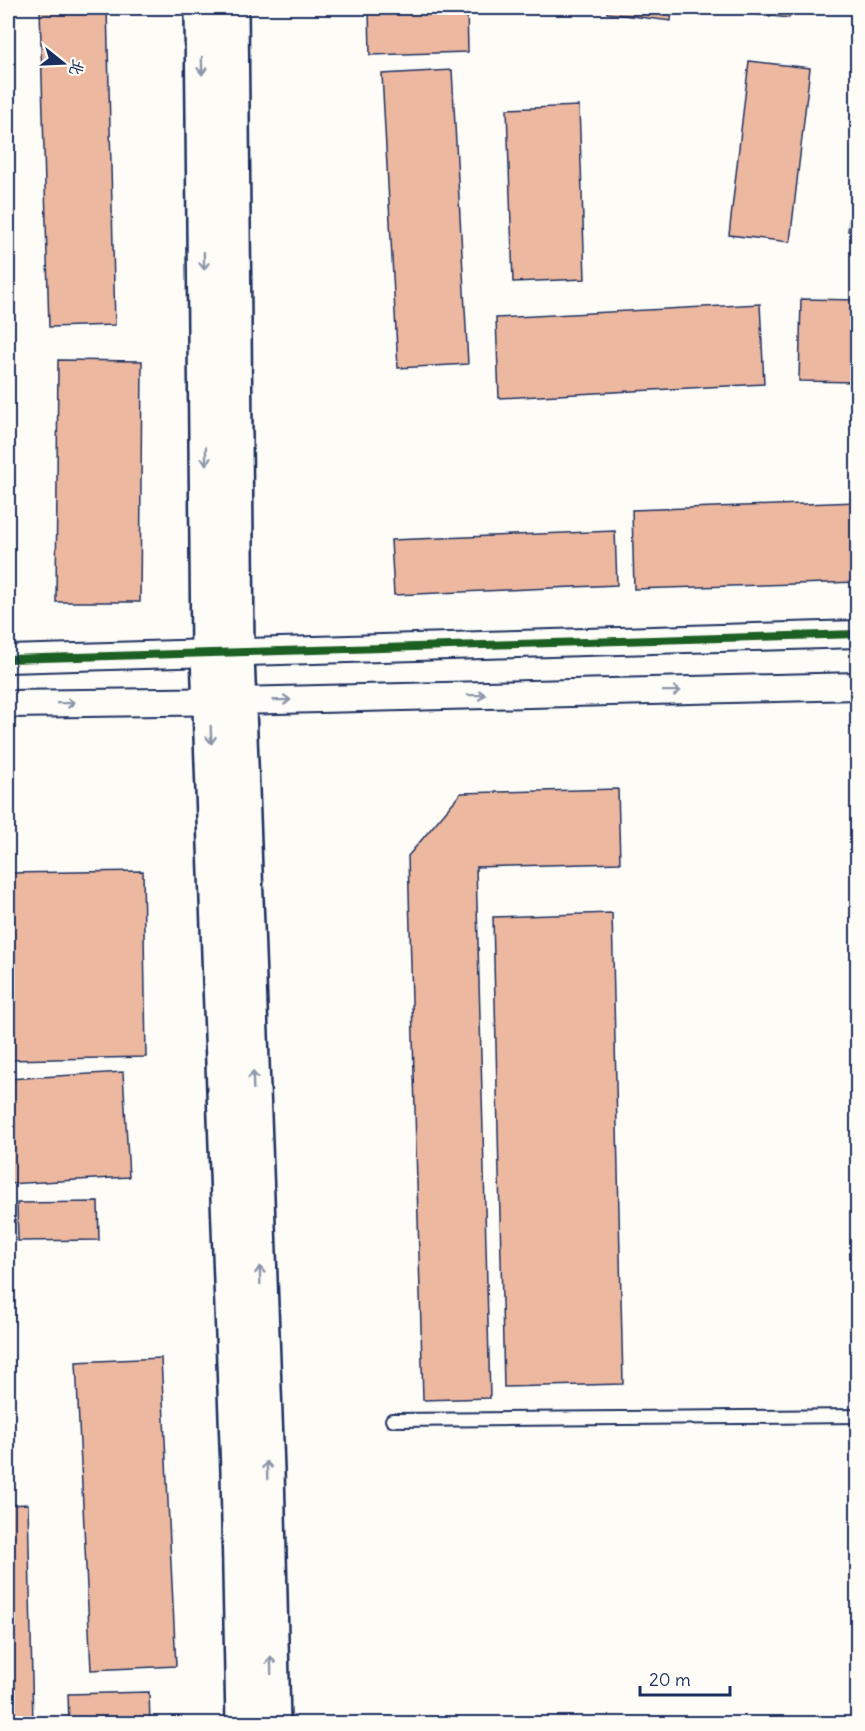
<svg xmlns="http://www.w3.org/2000/svg" width="865" height="1731" viewBox="0 0 865 1731" font-family="Delius,'LXGW WenKai TC',sans-serif">
	<style>
		.building { fill: #edb8a0; stroke: #1b2f5e; stroke-width: 1.5 }
		.lines { fill: none; stroke-linecap: round; stroke-linejoin: round }
		.service-casing { stroke: #1b2f5e; stroke-width: 16 }
		.minor-casing { stroke: #1b2f5e; stroke-width: 30 }
		.secondary-casing { stroke: #1b2f5e; stroke-width: 38 }
		.service { stroke: #fdfcf7; stroke-width: 12 }
		.minor { stroke: #fdfcf7; stroke-width: 26 }
		.secondary { stroke: #fdfcf7; stroke-width: 33 }
		.cycleway-casing { stroke: #fdfcf7; stroke-width: 11 }
		.cycleway { stroke: #1b5e20; stroke-width: 8 }
		.oneway { stroke: #8c96aa }
	</style>
	<rect width="100%" height="100%" fill="#fdfcf7"/>
	<filter id="ink" filterUnits="userSpaceOnUse"><feTurbulence type="fractalNoise" baseFrequency=".0167" numOctaves="2"/><feDisplacementMap in="SourceGraphic" scale="12" xChannelSelector="R" yChannelSelector="G"/><feConvolveMatrix kernelMatrix="1 2 1 2 8 2 1 2 1" color-interpolation-filters="sRGB"/></filter>
	<g filter="url(#ink)">
		<path class="building" d="M40 8H107L115 325 49 327Z
			M369 8H467L468 52 370 55Z
			M607 8H672L671 21 607 13Z
			M736 8H790L789 18 735 12Z
			M749 61 810 68 790 242 729 235Z
			M452 70 468 364 398 368 382 74Z
			M579 106 585 279 513 282 507 109Z
			M858 146V232L848 231Z
			M801 299 858 300V382L799 381Z
			M760 304 764 384 499 398 496 318Z
			M58 360 142 361 140 602H56Z
			M858 502V582L634 589 632 510Z
			M615 531 617 585 394 595 391 540Z
			M618 789 620 863 476 867 490 1398 423 1400 408 856 461 793Z
			M143 871 146 1057 8 1060V873Z
			M612 913 623 1384 504 1387 493 917Z
			M123 1072 129 1177 8 1184V1079Z
			M98 1202 99 1240 18 1241 17 1203Z
			M161 1358 176 1666 91 1670 76 1362Z
			M28 1504 33 1724H8V1505Z
			M149 1692 150 1724H69L68 1694Z"/>
		<g class="lines">
			<g class="service-casing">
				<path id="service" d="M392 1420 858 1416"/>
			</g>
			<g class="minor-casing">
				<path id="minor" d="M8 659 858 634
					M8 704 238 701 858 686"/>
			</g>
			<g class="secondary-casing">
				<path id="secondary" d="M202 8 208 654 238 1471 243 1724
					M231 8 237 654 267 1470 273 1724"/>
			</g>
			<use href="#service" class="service"/>
			<use href="#minor" class="minor"/>
			<use href="#secondary" class="secondary"/>
			<g class="cycleway-casing">
				<path id="cycleway" d="M8 659 858 634"/>
			</g>
			<use href="#cycleway" class="cycleway"/>
		</g>
		<defs><path id="oneway-shaft" d="M-6 0H5M1.5-3L5.5 0L1.5 3" fill="none" stroke-width="1.6" stroke-linecap="round" stroke-linejoin="round" transform="scale(1.5)"/></defs>
		<g class="oneway">
			<use href="#oneway-shaft" transform="translate(202 66) rotate(89)"/>
			<use href="#oneway-shaft" transform="translate(204 261) rotate(89)"/>
			<use href="#oneway-shaft" transform="translate(206 456) rotate(89)"/>
			<use href="#oneway-shaft" transform="translate(672 691) rotate(-1)"/>
			<use href="#oneway-shaft" transform="translate(477 695) rotate(-1)"/>
			<use href="#oneway-shaft" transform="translate(282 700) rotate(-1)"/>
			<use href="#oneway-shaft" transform="translate(66 703) rotate(-1)"/>
			<use href="#oneway-shaft" transform="translate(211 735) rotate(88)"/>
			<use href="#oneway-shaft" transform="translate(253 1080) rotate(-92)"/>
			<use href="#oneway-shaft" transform="translate(260 1275) rotate(-92)"/>
			<use href="#oneway-shaft" transform="translate(267 1470) rotate(-92)"/>
			<use href="#oneway-shaft" transform="translate(271 1665) rotate(-91)"/>
		</g>
	</g>
	<rect width="865" height="1731" fill="none" stroke="#fdfcf7" stroke-width="30"/>
	<rect x="15" y="15" width="835" height="1701" fill="none" stroke="#1b2f5e" stroke-width="2" filter="url(#ink)"/>
	<g transform="translate(63 63) rotate(108)" stroke="#fdfcf7" stroke-width="4.5" paint-order="stroke">
	<path d="M0-4.5L10 22L0 15L-10 22Z" fill="#1b2f5e"/>
	<text y="-9" font-size="16" font-weight="bold" text-anchor="middle" fill="#1b2f5e">北</text>
	</g>
	<path d="M640 1686v9h90v-9" fill="none" stroke="#1b2f5e" stroke-width="3"/>
	<text x="649" y="1686" font-size="18" fill="#1b2f5e" stroke="#fdfcf7" stroke-width="4.5" paint-order="stroke">20 m</text>
</svg>
